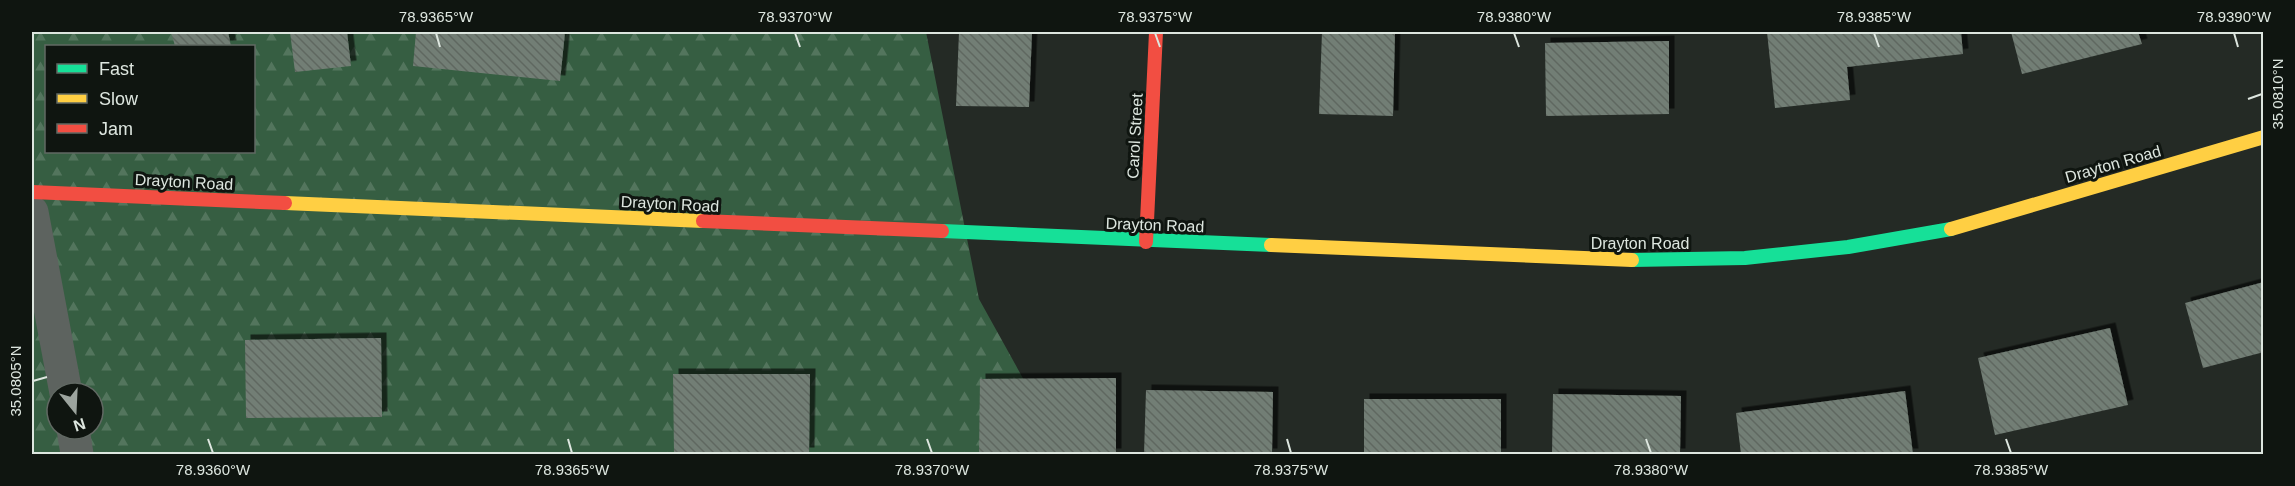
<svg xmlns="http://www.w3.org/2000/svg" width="2295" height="486" viewBox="0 0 2295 486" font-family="Arial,sans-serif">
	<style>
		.forest { fill: url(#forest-firs); fill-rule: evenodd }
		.building { fill: url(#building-back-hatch); filter: url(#shadow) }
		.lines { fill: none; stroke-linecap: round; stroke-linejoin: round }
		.street { stroke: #5d635f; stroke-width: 33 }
		.fast { stroke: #16e098; stroke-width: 14 }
		.slow { stroke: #ffcf43; stroke-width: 14 }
		.jam { stroke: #f24e42; stroke-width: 14 }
		.ticks { fill: none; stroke: #dde6df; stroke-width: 2 }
		.labels { text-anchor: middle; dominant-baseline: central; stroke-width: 6; stroke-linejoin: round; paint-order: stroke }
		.street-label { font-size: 16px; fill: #dde6df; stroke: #0f1510 }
		.neatline { fill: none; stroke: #dde6df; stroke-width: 2 }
		.ticks-label { font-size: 15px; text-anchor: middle; fill: #dde6df }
	</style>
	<defs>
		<pattern id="forest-firs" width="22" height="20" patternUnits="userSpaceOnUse" patternTransform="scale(1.5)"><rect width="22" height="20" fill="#365e42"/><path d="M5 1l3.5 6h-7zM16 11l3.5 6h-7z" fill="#53755d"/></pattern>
		<pattern id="building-back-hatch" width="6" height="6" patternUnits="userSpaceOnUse" patternTransform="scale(1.5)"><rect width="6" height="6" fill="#727e75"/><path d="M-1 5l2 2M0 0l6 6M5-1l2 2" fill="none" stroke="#5f6761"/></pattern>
		<filter id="shadow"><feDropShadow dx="5.5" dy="-5.5" stdDeviation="0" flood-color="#0009"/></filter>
	</defs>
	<rect width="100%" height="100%" fill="#242a25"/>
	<path class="forest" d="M32 32H926L979 299 1065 454H32ZM46 46H254V152H46ZM57 393H93V429H57Z"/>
	<path class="building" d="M171 32H228L231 46H175Z
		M290 32H347L351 66 295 72Z
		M416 32H565L560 81 413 66Z
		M959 32H1032L1029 107 956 106Z
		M1322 32H1395L1393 116 1319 114Z
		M1767 32H1961L1963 54 1847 67 1850 100 1775 108Z
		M2011 32H2138L2142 44 2022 74Z
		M1669 41V114L1546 116 1545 43Z
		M2264 282V352L2203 368 2185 303Z
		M2110 328 2128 405 1995 435 1978 358Z
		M381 338 382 417 246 418 245 340Z
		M673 374H810L809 453H674Z
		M1116 378V454H979L980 379Z
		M1146 390 1273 392 1272 454H1144Z
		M1905 391 1913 454H1741L1736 413Z
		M1553 394 1681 396 1680 454H1552Z
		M1364 399H1501V454H1364Z"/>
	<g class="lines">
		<path class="street" d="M32 212 66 393
			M73 429 77 454"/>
		<path class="fast" d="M942 231 1271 245
			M1632 260 1745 258 1848 247 1951 229"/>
		<path class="slow" d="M285 203 703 221
			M1951 229 2264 137
			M1271 245 1632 260"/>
		<path class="jam" d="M32 192 285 203
			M703 221 942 231
			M1146 242 1156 32"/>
	</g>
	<path class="ticks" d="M436 33 440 47M795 33 800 47M1155 33 1160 47M1514 33 1519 47M1874 33 1879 47M2234 33 2238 47M2248 99 2262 94M33 381 47 377M208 439 213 453M568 439 572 453M927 439 932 453M1287 439 1291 453M1646 439 1651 453M2006 439 2011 453"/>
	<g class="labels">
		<g class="street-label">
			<text transform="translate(1135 136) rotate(-87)">Carol Street</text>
			<text transform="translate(2113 164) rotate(-16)">Drayton Road</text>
			<text transform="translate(184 182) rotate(3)">Drayton Road</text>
			<text transform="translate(670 204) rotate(3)">Drayton Road</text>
			<text transform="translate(1155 225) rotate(2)">Drayton Road</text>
			<text x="1640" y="243">Drayton Road</text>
		</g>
	</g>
	<rect width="2295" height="486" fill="none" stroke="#0f1510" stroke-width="66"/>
	<rect x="45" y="45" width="210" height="108" fill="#0f1510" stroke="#616963" stroke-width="1.5"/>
	<rect x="57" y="64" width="30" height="9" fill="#16e098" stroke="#616963" stroke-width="1.5"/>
	<text x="99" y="75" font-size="18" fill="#dde6df">Fast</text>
	<rect x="57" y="94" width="30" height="9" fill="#ffcf43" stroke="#616963" stroke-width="1.5"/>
	<text x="99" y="105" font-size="18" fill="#dde6df">Slow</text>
	<rect x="57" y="124" width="30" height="9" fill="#f24e42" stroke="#616963" stroke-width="1.5"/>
	<text x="99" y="135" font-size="18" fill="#dde6df">Jam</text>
	<g transform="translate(75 411) rotate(162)"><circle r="28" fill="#0f1510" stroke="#616963" stroke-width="1.5"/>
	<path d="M0-4.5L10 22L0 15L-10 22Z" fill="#9ca49e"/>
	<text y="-9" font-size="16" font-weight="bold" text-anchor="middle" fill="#dde6df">N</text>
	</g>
	<rect x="33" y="33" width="2229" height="420" class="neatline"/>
	<g class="ticks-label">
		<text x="436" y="22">78.9365°W</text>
		<text x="795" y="22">78.9370°W</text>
		<text x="1155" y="22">78.9375°W</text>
		<text x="1514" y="22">78.9380°W</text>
		<text x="1874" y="22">78.9385°W</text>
		<text x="2234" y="22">78.9390°W</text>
		<text transform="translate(2278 94) rotate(-90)" y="5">35.0810°N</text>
		<text transform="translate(16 381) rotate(-90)" y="5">35.0805°N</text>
		<text x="213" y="475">78.9360°W</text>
		<text x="572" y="475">78.9365°W</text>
		<text x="932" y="475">78.9370°W</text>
		<text x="1291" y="475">78.9375°W</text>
		<text x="1651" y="475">78.9380°W</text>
		<text x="2011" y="475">78.9385°W</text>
	</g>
</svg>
